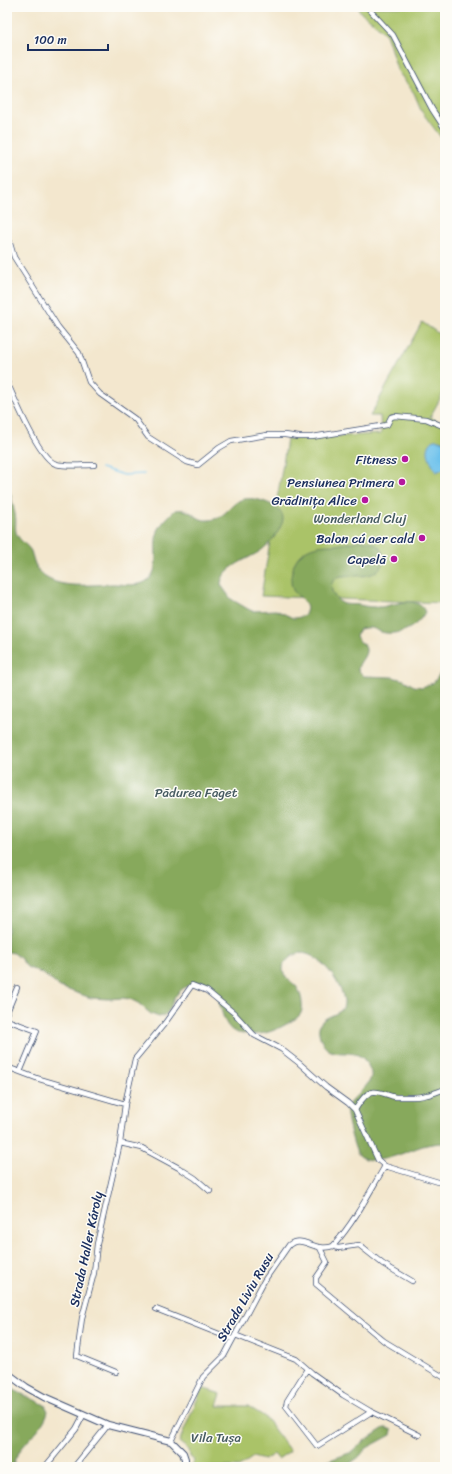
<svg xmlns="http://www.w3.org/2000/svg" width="452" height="1474" viewBox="0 0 452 1474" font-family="Sriracha,sans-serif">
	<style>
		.green { fill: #aac368; stroke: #627963 }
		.forest { fill: #87a95c; stroke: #516c5d }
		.water { fill: #70c2ec; stroke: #4678a5 }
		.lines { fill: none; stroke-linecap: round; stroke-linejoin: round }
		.stream { stroke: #70c2ec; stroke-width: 1.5 }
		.minor-casing { stroke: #3b4b6f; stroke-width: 6 }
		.secondary-casing { stroke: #3b4b6f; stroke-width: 8 }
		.minor { stroke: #fff; stroke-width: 4.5 }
		.secondary { stroke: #fff; stroke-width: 6 }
		.poi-dot { fill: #b5179e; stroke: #fdfcf7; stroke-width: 1.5 }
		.labels { text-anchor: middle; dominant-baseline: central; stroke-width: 3; stroke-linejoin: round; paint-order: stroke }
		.poi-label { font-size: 13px; fill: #1b2f5e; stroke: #fdfcf7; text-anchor: end }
		.park-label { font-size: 13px; fill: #465b61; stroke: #fdfcf7 }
		.street-label { font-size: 13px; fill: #1b2f5e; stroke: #fdfcf7 }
	</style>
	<rect width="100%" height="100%" fill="#fdfcf7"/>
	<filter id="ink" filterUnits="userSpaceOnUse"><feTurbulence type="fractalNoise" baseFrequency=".025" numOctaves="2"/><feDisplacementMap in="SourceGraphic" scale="8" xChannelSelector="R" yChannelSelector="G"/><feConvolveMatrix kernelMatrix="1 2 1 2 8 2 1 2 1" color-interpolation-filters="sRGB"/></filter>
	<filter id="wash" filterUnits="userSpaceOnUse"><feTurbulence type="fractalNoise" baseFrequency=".012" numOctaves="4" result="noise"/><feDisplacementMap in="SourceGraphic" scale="16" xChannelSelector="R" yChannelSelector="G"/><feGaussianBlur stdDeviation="0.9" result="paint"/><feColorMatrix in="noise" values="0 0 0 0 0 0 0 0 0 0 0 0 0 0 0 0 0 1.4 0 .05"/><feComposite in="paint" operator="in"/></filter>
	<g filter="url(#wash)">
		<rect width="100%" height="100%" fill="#f3e7ce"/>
		<path class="green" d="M357 7H445V143L422 112 414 93 397 70 389 43 386 35 372 21 362 14Z
			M422 322 445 338V390L430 417 445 425V603L261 596 287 439 381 434 380 416H370Z
			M202 1388 221 1394 217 1406H248L265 1417 290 1451 278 1459 274 1454 264 1460 253 1457 239 1467H191L194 1460 190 1457 189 1450 179 1442Z"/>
		<path class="forest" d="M7 482C10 492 13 503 15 514 17 521 14 529 17 535 21 542 28 545 31 551 33 557 34 563 37 569 52 590 86 585 109 584 121 583 140 589 150 578 161 565 152 546 158 531 161 523 169 516 175 510 193 507 195 522 209 520 223 519 227 509 237 502 246 495 263 500 272 505 277 508 283 512 283 519 283 523 280 527 279 530 275 537 269 544 263 549 251 559 221 566 221 585L231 599 248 609 252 611 276 610 293 618C297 618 304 617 306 612 310 601 297 597 293 590 288 581 293 560 301 554 310 546 321 545 333 545 348 545 366 534 379 547 382 550 384 554 384 558 384 564 379 570 374 573 363 580 341 571 334 580 327 588 336 602 345 604 349 605 355 604 360 605 367 607 373 607 381 607 394 605 418 594 425 612 418 626 402 635 386 633 375 632 376 625 360 629L356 636C358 642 365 643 366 649 367 657 358 662 358 670L364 676 392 677 404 680 414 686 422 687 433 683 445 667V1143C438 1143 430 1144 423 1146 409 1150 371 1170 358 1154 353 1147 347 1118 346 1109 351 1096 373 1086 371 1073 370 1069 368 1065 366 1062 354 1043 328 1065 320 1037 312 1011 345 1020 344 1002 343 983 313 942 292 956 289 958 286 961 284 964 280 976 290 980 296 986 301 992 305 1008 300 1015 297 1018 294 1020 290 1022 277 1030 263 1036 247 1034 243 1033 239 1034 235 1032 216 1023 224 984 203 982 192 981 180 989 175 997 170 1006 170 1015 159 1017L151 1014 138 1003 130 999 122 998 108 999 91 998 60 987 43 974 27 967 20 958 14 953 7 952Z
			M7 1385 16 1391 45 1405 48 1411C44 1431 14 1448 13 1467H7Z
			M384 1428H387L392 1430 391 1435 367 1448 359 1457 348 1465 343 1467H320L330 1460 352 1452 364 1441Z"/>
		<path class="water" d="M434 440H439L445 442V468L436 472C431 462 422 449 434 440Z"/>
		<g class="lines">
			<path class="stream" d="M101 468 124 475 144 474"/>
		</g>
	</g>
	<g filter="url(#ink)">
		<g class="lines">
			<g class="minor-casing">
				<path id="minor" d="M367 7 393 35 432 109 445 129
					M7 233 14 257 58 327 79 353 89 382 100 394 135 419 148 437 187 462 198 465 219 448 231 441 267 435H285L299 437H312L387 425 391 417 395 416 426 419 445 427
					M7 382C15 399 39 459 56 464 68 467 82 465 94 465
					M7 1012 17 988
					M7 1020 37 1031 20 1072
					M7 1067 36 1078 125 1104
					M355 1110C359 1104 364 1094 372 1092 379 1090 388 1096 396 1097 406 1097 418 1098 427 1095 433 1094 439 1091 445 1089
					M120 1143 142 1148 179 1168 195 1178 210 1191
					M333 1246 338 1248 359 1245 383 1264 412 1281
					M320 1248 327 1262 316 1278V1284L384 1341 445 1378
					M156 1309 232 1339
					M235 1335 296 1359 312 1373 343 1395 370 1411 419 1435
					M307 1369 287 1401 286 1406 317 1446 371 1412
					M116 1372 77 1356 82 1318 94 1273 97 1244 120 1143 125 1104 135 1059 165 1023 192 985 207 991 234 1013 254 1035 281 1049 299 1063 326 1087 348 1103 355 1110 378 1160 385 1166 445 1184
					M171 1441 203 1377 224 1356 264 1281 289 1245C301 1234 316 1253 333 1246 355 1221 368 1195 385 1166
					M45 1467 76 1429 84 1414
					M74 1467 108 1425"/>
			</g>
			<g class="secondary-casing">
				<path id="secondary" d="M7 1373 26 1387 44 1397 108 1425 171 1441 183 1453 185 1459V1467"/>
			</g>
			<use href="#minor" class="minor"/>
			<use href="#secondary" class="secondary"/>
		</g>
	</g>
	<g class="poi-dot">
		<circle cx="405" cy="459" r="4"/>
		<circle cx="402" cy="482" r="4"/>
		<circle cx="365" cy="500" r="4"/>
		<circle cx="422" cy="538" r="4"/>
		<circle cx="394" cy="559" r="4"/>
	</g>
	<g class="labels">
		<g class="poi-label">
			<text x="397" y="459">Fitness</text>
			<text x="394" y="482">Pensiunea Primera</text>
			<text x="357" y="500">Grădinița Alice</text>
			<text x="414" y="538">Balon cú aer cald</text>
			<text x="386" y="559">Capelă</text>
		</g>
		<g class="park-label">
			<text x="360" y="518">Wonderland Cluj</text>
			<text x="196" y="792">Pădurea Făget</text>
			<text x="216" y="1437">Vila Tușa</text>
		</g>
		<g class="street-label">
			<text transform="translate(86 1249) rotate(-78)">Strada Haller Károly</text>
			<text transform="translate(245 1297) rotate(-60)">Strada Liviu Rusu</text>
		</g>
	</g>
	<rect width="452" height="1474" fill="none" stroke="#fdfcf7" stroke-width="24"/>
	<path d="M28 44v6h80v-6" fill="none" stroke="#1b2f5e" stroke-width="2"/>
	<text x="34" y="44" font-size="12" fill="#1b2f5e" stroke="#fdfcf7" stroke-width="3" paint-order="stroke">100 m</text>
</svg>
